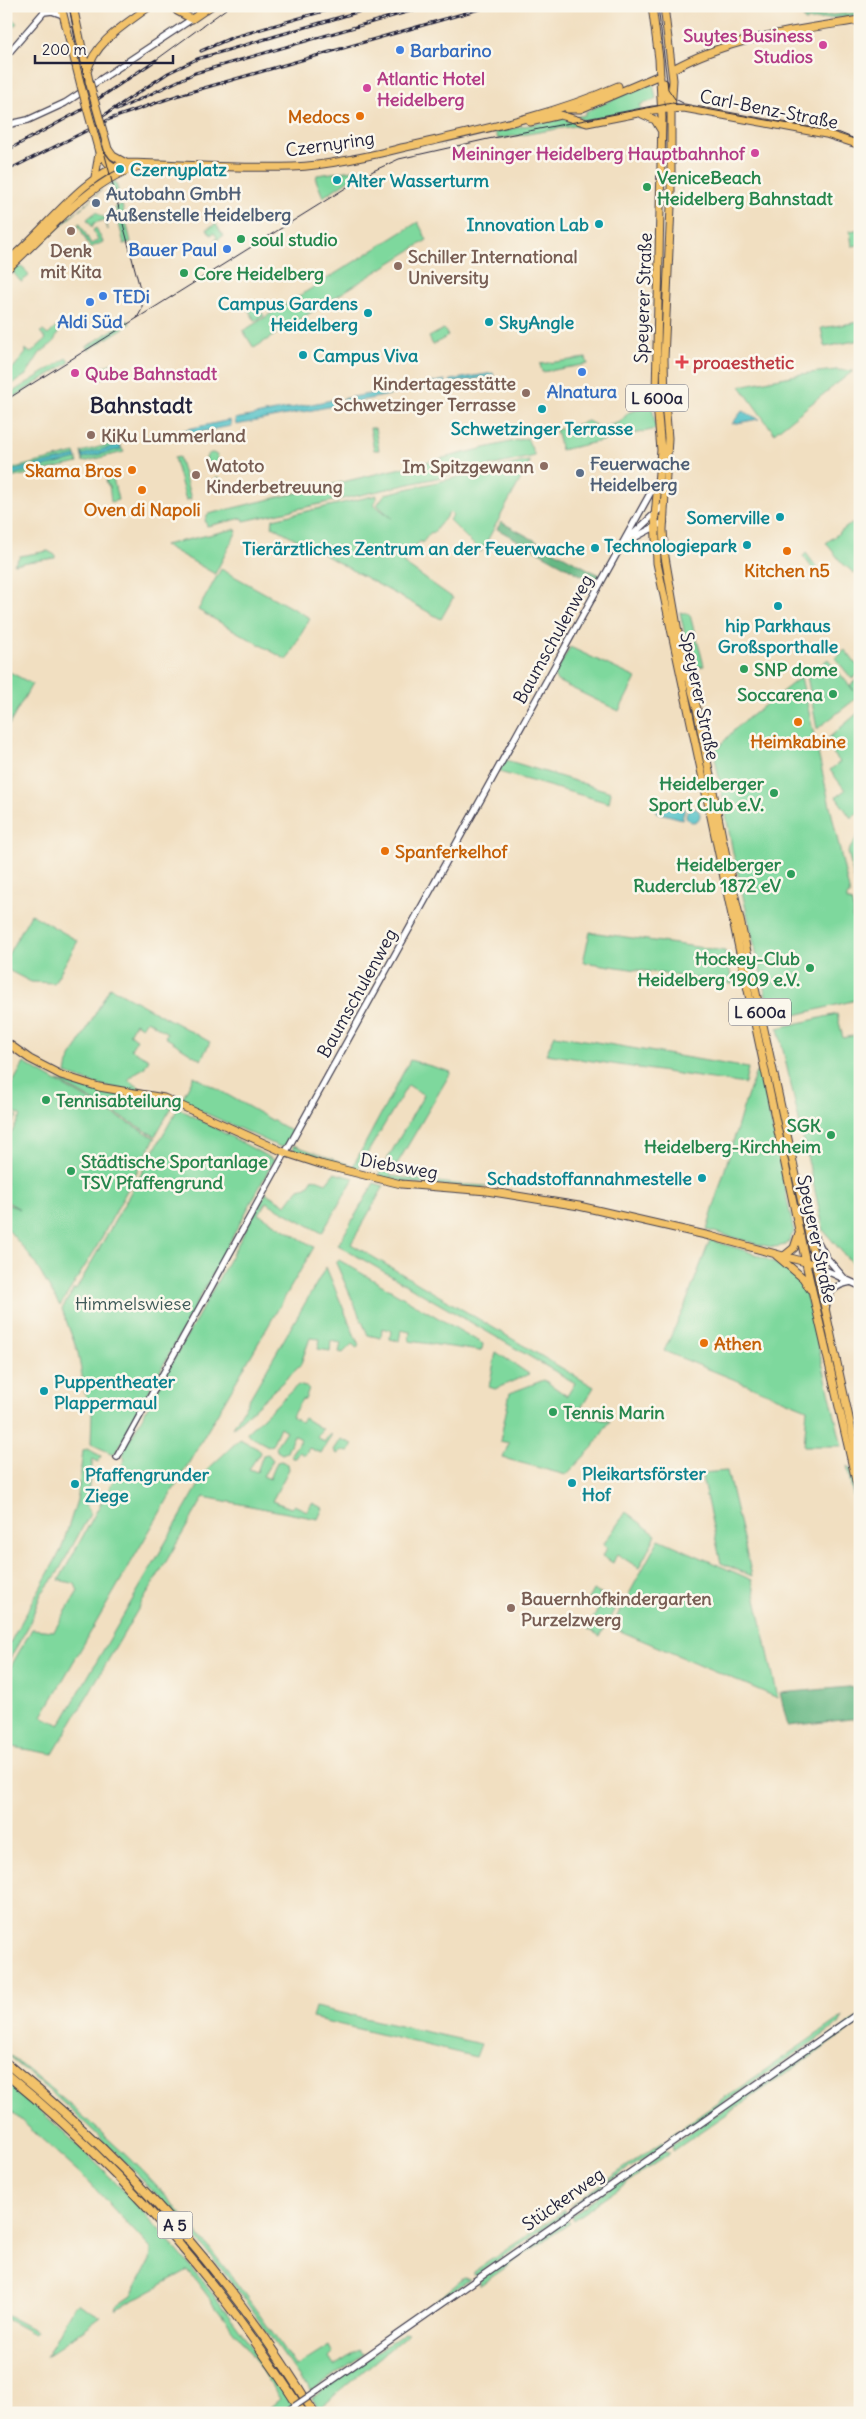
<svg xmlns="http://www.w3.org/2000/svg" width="866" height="2419" viewBox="0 0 866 2419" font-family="Delius,sans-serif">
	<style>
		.green { fill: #7ed89d; stroke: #507d6c }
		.forest { fill: #66b884; stroke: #446d60 }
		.water { fill: #54c2c8; stroke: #3b7282 }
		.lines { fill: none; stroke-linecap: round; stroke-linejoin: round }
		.minor-casing { stroke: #413e4f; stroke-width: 8 }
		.major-casing { stroke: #413e4f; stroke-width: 9 }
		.highway-casing { stroke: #413e4f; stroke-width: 10 }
		.minor { stroke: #fff; stroke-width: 5.5 }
		.major { stroke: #f2c26a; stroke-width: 7 }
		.highway { stroke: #f2c26a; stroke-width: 8 }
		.tram { stroke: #22223b; stroke-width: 1 }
		.rail-casing { stroke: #22223b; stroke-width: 3 }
		.rail { stroke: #fbf7ec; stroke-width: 1; stroke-dasharray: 4; stroke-linecap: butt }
		.minor-bridge-casing { stroke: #413e4f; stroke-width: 8; stroke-linecap: butt }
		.major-bridge-casing { stroke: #413e4f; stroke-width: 9; stroke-linecap: butt }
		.minor-bridge { stroke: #fff; stroke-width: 5.5 }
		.major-bridge { stroke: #f2c26a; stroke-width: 7 }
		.hotel-dot { fill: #d1479c; stroke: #fbf7ec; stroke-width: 2 }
		.shop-dot { fill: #3f7fe0; stroke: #fbf7ec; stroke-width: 2 }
		.food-dot { fill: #e8710a; stroke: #fbf7ec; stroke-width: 2 }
		.culture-dot { fill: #0f9aa8; stroke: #fbf7ec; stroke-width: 2 }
		.leisure-dot { fill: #2e9e5b; stroke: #fbf7ec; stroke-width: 2 }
		.service-dot { fill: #5c6f8a; stroke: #fbf7ec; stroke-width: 2 }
		.education-dot { fill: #8d6e63; stroke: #fbf7ec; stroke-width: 2 }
		.health-dot { fill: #e0444e; stroke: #fbf7ec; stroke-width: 2 }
		.labels { text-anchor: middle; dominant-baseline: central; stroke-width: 5; stroke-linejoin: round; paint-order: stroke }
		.shield { fill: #fbf7ec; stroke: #636270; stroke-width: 1 }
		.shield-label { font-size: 16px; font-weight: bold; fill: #22223b }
		.hotel-label { font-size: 18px; font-weight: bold; fill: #b23c85; stroke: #fbf7ec; text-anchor: end }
		.shop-label { font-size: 18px; font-weight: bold; fill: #366cbe; stroke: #fbf7ec; text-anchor: start }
		.street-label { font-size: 18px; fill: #22223b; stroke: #fbf7ec }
		.food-label { font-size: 18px; font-weight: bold; fill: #c56008; stroke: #fbf7ec }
		.culture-label { font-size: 18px; font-weight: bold; fill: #0d838f; stroke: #fbf7ec; text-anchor: start }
		.leisure-label { font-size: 18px; font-weight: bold; fill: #27864d; stroke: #fbf7ec; text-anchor: start }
		.service-label { font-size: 18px; font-weight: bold; fill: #4e5e75; stroke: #fbf7ec; text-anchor: start }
		.education-label { font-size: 18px; font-weight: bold; fill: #785e54; stroke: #fbf7ec; text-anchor: start }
		.health-label { font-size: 18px; font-weight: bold; fill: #be3a42; stroke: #fbf7ec; text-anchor: start }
		.park-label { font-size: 18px; fill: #3e5958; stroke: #fbf7ec }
		.district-label { font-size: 22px; font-weight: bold; fill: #22223b; stroke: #fbf7ec }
	</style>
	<rect width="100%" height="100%" fill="#fbf7ec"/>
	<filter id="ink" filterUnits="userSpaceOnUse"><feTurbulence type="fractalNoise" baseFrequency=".02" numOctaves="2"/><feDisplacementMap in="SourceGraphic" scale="10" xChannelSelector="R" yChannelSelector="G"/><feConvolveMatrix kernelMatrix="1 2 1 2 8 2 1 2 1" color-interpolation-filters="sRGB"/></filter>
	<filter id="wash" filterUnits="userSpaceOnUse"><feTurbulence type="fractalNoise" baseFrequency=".0096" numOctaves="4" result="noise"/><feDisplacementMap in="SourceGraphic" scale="20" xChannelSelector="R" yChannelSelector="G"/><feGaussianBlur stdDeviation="1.12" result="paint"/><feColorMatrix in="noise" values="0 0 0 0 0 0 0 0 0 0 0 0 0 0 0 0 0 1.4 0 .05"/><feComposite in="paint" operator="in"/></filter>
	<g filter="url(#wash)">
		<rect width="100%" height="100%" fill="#f1dfc1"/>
		<path class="green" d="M860 12V15L805 21 803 18Z
			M6 14 17 23 9 32 6 30Z
			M653 82 656 99 640 105 641 110 587 121 575 117 585 115V112L647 84 652 85Z
			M564 118 580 125 498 139 495 132Z
			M367 168 323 197 316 180 317 175Z
			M115 180 120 198 113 200 109 186Z
			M102 190 40 244C58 224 81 209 102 190Z
			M122 205 131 242 124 244 115 207Z
			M96 212 106 219 108 230 105 220 94 223 92 227 87 219Z
			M418 222 427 240 254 348 243 331Z
			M80 223 91 244 98 240 93 230 96 228 103 242 90 248 78 224Z
			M216 224 223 236 215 241 217 237 214 233 211 235 207 229Z
			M860 229V245L852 246 850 231Z
			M18 267 24 268 29 276 21 282 12 271Z
			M255 302 264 316 255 321 247 307Z
			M128 320 130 324 88 350 86 347Z
			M860 322V340L825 347 821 328Z
			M56 327 59 331 53 343 40 353 26 375 6 388V376L26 353 25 349 31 353 46 339 40 332 43 331 48 335Z
			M444 329 448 336 433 345 429 337Z
			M67 358 70 362 6 402V396Z
			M586 358 588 364 542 372 540 364Z
			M115 362 118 371 101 379 97 369Z
			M836 370 853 371 774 433 740 386 801 374Z
			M652 406 656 429 561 450 556 430 588 421 601 428 620 422 629 412Z
			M370 428H375L379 450H374Z
			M527 438 535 456 244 521 243 518 207 526 205 520 208 514Z
			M118 442 124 452 83 462 81 452Z
			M206 459a6 6 0 1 1 12 0a6 6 0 1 1-12 0Z
			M75 453 78 463 6 479V470Z
			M179 457 191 499 186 500 174 458Z
			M528 461 530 462 481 552 449 520 453 515 450 512 433 533 431 532 422 543 420 541 403 563 453 598 441 619 272 526 273 519 377 495 374 505 392 518 377 505 385 494Z
			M211 484a6 6 0 1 1 12 0a6 6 0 1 1-12 0Z
			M113 478 118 500 111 502 109 485H107L106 479Z
			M852 523 860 533V569L854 573 842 563 826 543Z
			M235 529 237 531 215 574 164 545Z
			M48 551 55 555V558L14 564 20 556Z
			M806 553 824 577 821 580 803 556Z
			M221 569 310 618 287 660 198 610Z
			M680 612 690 615C694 632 700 648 704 666L696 667 699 682 692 668Z
			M570 647 636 678 619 711 557 681 554 676Z
			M845 650 860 669V673L852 679 835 658Z
			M828 659 854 691 850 685 860 677V698L858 697 817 729 807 676Z
			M6 670 32 684 9 725 6 724Z
			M801 677 850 895 847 896V901H851L854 912 852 917C865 931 860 979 860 999L772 1021 733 853 714 752 738 726Z
			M860 711V811L851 818 836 797 845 790 830 770 840 762 824 742Z
			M506 760 611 792 609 803 499 772Z
			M860 832V904L848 852Z
			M31 914 78 941 54 983 31 982 6 969V958Z
			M590 932 725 951 733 984 583 962Z
			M110 987 210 1042 201 1060 165 1037 167 1033 147 1020 142 1027 135 1023 129 1034 137 1039 131 1049 149 1059 144 1068 137 1072 128 1080 142 1089 175 1098 179 1096 177 1099 95 1084 66 1074 68 1063Z
			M837 1014 843 1038 860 1034V1273L824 1231 778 1028Z
			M555 1035 748 1068 745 1084 546 1054Z
			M410 1060 451 1072 390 1176 454 1184 488 1186 481 1189 403 1182 377 1177 424 1095 408 1085 356 1172 295 1152 293 1145 353 1166Z
			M24 1063 155 1138 95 1250 60 1306 33 1260 6 1227 7 1204 20 1209 6 1201V1142L21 1116 6 1106V1095Z
			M756 1072 761 1074 794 1232 786 1245 774 1247 760 1245 707 1230 743 1108Z
			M194 1076 293 1132 287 1143 282 1147 278 1146 183 1103V1097Z
			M58 1081 91 1090 157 1101 172 1107 155 1136Z
			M178 1108 274 1160 117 1451 113 1454 91 1444 92 1411 87 1404 78 1353 62 1309 74 1289 76 1290Z
			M6 1110 17 1116 6 1134Z
			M334 1173 354 1178 322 1233 266 1202 259 1214 314 1247 42 1716 60 1725 208 1469 240 1439 258 1449 260 1453 249 1469 257 1472 263 1455 268 1454 273 1460 263 1476 270 1479 277 1462 281 1461 288 1464 289 1469 272 1501 291 1508 294 1505 307 1511 312 1503 323 1508 318 1519 204 1497 53 1754 6 1746V1675L32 1629 54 1631 78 1591 75 1584 59 1580 125 1459 123 1457 124 1450 266 1193 286 1205 298 1189 307 1187 313 1178 326 1183Z
			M374 1183 384 1186 351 1244 594 1387 581 1408 580 1416 610 1421 593 1447 566 1475 503 1458 509 1443 500 1441 510 1393 544 1380 567 1396 575 1383 338 1245Z
			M710 1240C745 1251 783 1258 805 1290L842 1446H804L807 1409 664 1351 684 1308Z
			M339 1260 483 1344 482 1349 480 1351 409 1341 410 1332 401 1330 399 1341 390 1339 391 1330 382 1328 381 1338 368 1335 336 1263Z
			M326 1267 359 1346 357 1348 352 1344 343 1353 339 1352 341 1343 331 1341 330 1351 318 1349 320 1339 310 1338 300 1366 232 1429Z
			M496 1352 529 1374 495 1389 489 1387Z
			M298 1385 309 1388 305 1400 302 1399 292 1416 301 1422 304 1418 322 1429 317 1437 324 1442 330 1434 331 1436 321 1453 309 1448 305 1455 299 1452 295 1458H292L291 1454 301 1439 294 1435 287 1452 282 1454 277 1451 276 1446 286 1431 280 1427 272 1445 268 1446 248 1435 247 1432Z
			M341 1439 353 1444 349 1452 342 1451 337 1454 334 1450Z
			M87 1449 101 1456 98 1462 93 1459 86 1504 90 1514 57 1574 41 1594 28 1627 6 1665V1650L61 1550 77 1500 83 1451Z
			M847 1466 851 1469 860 1509V1529Z
			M727 1471 752 1576 721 1563 701 1473Z
			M626 1512 656 1535 639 1568 617 1554 613 1563 602 1556 607 1548 603 1545Z
			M659 1539 752 1580 778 1698 611 1627Z
			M593 1590 618 1603 600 1636 588 1629 598 1609 587 1601Z
			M315 2007 481 2044 476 2057 312 2018Z
			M843 2016 839 2024 670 2140V2136Z
			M860 2016V2023L673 2151 672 2145Z
			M6 2052C43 2082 81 2113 116 2146 184 2208 244 2291 296 2367L329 2346 333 2354 329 2358 334 2366 359 2350 364 2354 311 2391 309 2385 301 2380C271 2339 244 2297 212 2257 150 2182 81 2116 6 2054Z
			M6 2067C126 2166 227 2282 309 2413L245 2320 178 2236 103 2156Z
			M6 2082C121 2176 217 2288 297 2413H290L286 2408 281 2413H263L280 2399 248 2349 188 2270 115 2310 116 2306 131 2296 150 2260 151 2249 84 2177 6 2107Z
			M663 2141 666 2144 570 2207 571 2205Z
			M665 2150 670 2153 573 2220 572 2215Z
			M565 2210 566 2213 476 2275H473V2272Z
			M566 2219 570 2223 479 2286V2280Z
			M464 2278 470 2279 433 2305 432 2304Z
			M79 2304 101 2317 46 2357 74 2305Z
			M6 2315 36 2331 34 2334 6 2319Z
			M406 2332 409 2333 323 2405 328 2413H321L312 2398Z"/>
		<path class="forest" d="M501 522 601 576 597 584 497 529Z
			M860 1686V1718L788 1726 780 1693Z"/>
		<path class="water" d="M493 373 494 376 451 383 450 380Z
			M445 380 446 384 343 404 342 399Z
			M337 399 338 405 236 425 235 419Z
			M742 411 759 419 732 424Z
			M230 420 231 426 184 435 183 430Z
			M119 445 121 449 83 458 82 455Z
			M76 456 77 459 6 476V472Z
			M659 801 685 808 682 819 656 812Z
			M686 815a7 7 0 1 1 14 0a7 7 0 1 1-14 0Z"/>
	</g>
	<g filter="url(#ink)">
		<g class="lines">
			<g class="minor-casing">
				<path id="minor" d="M44 12 52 11 63 15
					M6 56 49 6
					M6 125 28 120 65 103 192 19
					M627 540 664 505
					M628 541 664 522
					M809 1226 826 1257 845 1279
					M816 1266 860 1286
					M826 1308C828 1292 834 1285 851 1282
					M117 1457 657 481
					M317 2391 860 2012
					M6 2407 13 2413"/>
			</g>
			<g class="major-casing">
				<path id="major" d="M61 6 81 86
					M73 6 89 81
					M652 6 659 59 662 118 656 393 661 450 655 516 657 563 809 1277 860 1498
					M664 6 673 80 671 113V207L664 359 665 402 668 438 663 530 665 557 681 649 697 709 723 842 860 1468
					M177 11 192 19 211 6
					M673 69C731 37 796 30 860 20
					M87 72C95 41 125 25 150 6
					M664 83 670 106
					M568 109H580L660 75
					M642 114 655 120 661 130
					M530 122 560 115 587 123 653 110 684 108 826 134 860 145
					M108 149 113 156 126 163C181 164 237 169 293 167 334 165 375 154 415 145 485 129 553 115 618 86
					M99 152 108 163 114 167
					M95 177 99 154
					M6 262C44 233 80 176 126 163
					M6 270C44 237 91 178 140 166
					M6 1042 30 1059 61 1075 99 1087 164 1098 286 1153 320 1164 401 1184 487 1191 579 1206 710 1236 809 1263
					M776 1255 803 1278 810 1289
					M783 1257 794 1248 799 1233"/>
			</g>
			<g class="highway-casing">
				<path id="highway" d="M6 2063C127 2161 233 2279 314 2413
					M6 2074C124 2170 222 2285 303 2413"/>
			</g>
			<use href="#minor" class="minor"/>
			<use href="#major" class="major"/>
			<use href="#highway" class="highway"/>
			<path class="tram" d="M69 6 76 45 142 296V309L137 318
				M658 6 668 89 675 99 683 103
				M156 60 230 6
				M6 400 373 171 399 159 488 139 672 103 840 133 860 141"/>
			<g class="rail-casing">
				<path id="rail" d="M201 51 231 38 341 6
					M117 110 195 73 428 6
					M97 120 168 73 197 59 378 6
					M6 151 80 111 156 60
					M6 171 110 119 176 96 490 6"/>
			</g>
			<use href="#rail" class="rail"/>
			<g class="minor-bridge-casing">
				<path id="minor-bridge" d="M286 2412 317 2391"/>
			</g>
			<g class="major-bridge-casing">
				<path id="major-bridge" d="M89 81 108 149
					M81 86 99 152"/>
			</g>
			<use href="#minor-bridge" class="minor-bridge"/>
			<use href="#major-bridge" class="major-bridge"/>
		</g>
	</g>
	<g class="hotel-dot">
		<circle cx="823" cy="45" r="5"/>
		<circle cx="367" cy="88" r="5"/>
		<circle cx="755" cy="153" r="5"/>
		<circle cx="75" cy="373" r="5"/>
	</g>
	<g class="shop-dot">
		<circle cx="400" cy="50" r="5"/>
		<circle cx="227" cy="249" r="5"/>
		<circle cx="103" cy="296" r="5"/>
		<circle cx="90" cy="302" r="5"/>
		<circle cx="582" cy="372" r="5"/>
	</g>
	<g class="food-dot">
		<circle cx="360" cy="116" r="5"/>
		<circle cx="132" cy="470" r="5"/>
		<circle cx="142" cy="490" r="5"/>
		<circle cx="787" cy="551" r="5"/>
		<circle cx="798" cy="722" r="5"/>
		<circle cx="385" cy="851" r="5"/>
		<circle cx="704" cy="1343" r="5"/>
	</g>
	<g class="culture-dot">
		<circle cx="120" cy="169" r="5"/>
		<circle cx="337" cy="180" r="5"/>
		<circle cx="599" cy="224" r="5"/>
		<circle cx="368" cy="313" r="5"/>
		<circle cx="489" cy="322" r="5"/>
		<circle cx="303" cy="355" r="5"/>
		<circle cx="542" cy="409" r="5"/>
		<circle cx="780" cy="517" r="5"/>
		<circle cx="747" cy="545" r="5"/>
		<circle cx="595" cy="548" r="5"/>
		<circle cx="778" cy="606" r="5"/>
		<circle cx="702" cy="1178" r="5"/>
		<circle cx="44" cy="1391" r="5"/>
		<circle cx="572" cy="1483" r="5"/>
		<circle cx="75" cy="1484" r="5"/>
	</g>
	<g class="leisure-dot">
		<circle cx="647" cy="187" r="5"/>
		<circle cx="241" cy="239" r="5"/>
		<circle cx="184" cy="273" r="5"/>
		<circle cx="744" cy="669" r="5"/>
		<circle cx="833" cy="694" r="5"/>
		<circle cx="774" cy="793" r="5"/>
		<circle cx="791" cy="874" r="5"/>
		<circle cx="810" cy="968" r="5"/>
		<circle cx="46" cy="1100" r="5"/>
		<circle cx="831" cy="1135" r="5"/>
		<circle cx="71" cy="1171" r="5"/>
		<circle cx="553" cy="1412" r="5"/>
	</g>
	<g class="service-dot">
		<circle cx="96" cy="203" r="5"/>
		<circle cx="580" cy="473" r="5"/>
	</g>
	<g class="education-dot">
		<circle cx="71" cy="231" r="5"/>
		<circle cx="398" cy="266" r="5"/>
		<circle cx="526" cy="393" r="5"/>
		<circle cx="91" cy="435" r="5"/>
		<circle cx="544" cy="466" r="5"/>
		<circle cx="196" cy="475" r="5"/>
		<circle cx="511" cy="1608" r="5"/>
	</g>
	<path class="health-dot" d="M679.5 354.5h5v5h5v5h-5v5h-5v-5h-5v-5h5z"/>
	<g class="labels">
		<g class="shield">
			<rect x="626" y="384.5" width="62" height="27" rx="4"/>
			<rect x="729" y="998.5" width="62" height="27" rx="4"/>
			<rect x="157.5" y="2211.5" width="35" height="27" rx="4"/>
		</g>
		<g class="shield-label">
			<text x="657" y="398">L 600a</text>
			<text x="760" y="1012">L 600a</text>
			<text x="175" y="2225">A 5</text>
		</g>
		<g class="hotel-label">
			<text x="813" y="35">Suytes Business<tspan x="813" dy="21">Studios</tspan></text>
			<text x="377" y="78" text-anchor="start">Atlantic Hotel<tspan x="377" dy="21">Heidelberg</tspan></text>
			<text x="745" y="153">Meininger Heidelberg Hauptbahnhof</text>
			<text x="85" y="373" text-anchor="start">Qube Bahnstadt</text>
		</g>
		<g class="shop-label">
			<text x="410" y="50">Barbarino</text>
			<text x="217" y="249" text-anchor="end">Bauer Paul</text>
			<text x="113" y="296">TEDi</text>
			<text x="90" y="321" text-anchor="middle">Aldi Süd</text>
			<text x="582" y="391" text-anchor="middle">Alnatura</text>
		</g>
		<g class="street-label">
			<text transform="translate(769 109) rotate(11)">Carl-Benz-Straße</text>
			<text transform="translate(330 144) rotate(-8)">Czernyring</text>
			<text transform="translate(643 298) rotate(-88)">Speyerer Straße</text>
			<text transform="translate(553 639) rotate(-61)">Baumschulenweg</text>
			<text transform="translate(700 696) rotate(78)">Speyerer Straße</text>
			<text transform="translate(357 993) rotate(-61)">Baumschulenweg</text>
			<text transform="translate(399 1166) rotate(10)">Diebsweg</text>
			<text transform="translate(817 1239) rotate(78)">Speyerer Straße</text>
			<text transform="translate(563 2199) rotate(-35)">Stückerweg</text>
		</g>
		<g class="food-label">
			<text x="350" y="116" text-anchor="end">Medocs</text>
			<text x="122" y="470" text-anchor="end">Skama Bros</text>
			<text x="142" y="509">Oven di Napoli</text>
			<text x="787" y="570">Kitchen n5</text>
			<text x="798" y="741">Heimkabine</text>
			<text x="395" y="851" text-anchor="start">Spanferkelhof</text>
			<text x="714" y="1343" text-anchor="start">Athen</text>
		</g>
		<g class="culture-label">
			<text x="130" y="169">Czernyplatz</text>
			<text x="347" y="180">Alter Wasserturm</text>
			<text x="589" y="224" text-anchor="end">Innovation Lab</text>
			<text x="358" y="303" text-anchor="end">Campus Gardens<tspan x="358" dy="21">Heidelberg</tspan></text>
			<text x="499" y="322">SkyAngle</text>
			<text x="313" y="355">Campus Viva</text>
			<text x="542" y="428" text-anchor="middle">Schwetzinger Terrasse</text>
			<text x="770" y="517" text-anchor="end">Somerville</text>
			<text x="737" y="545" text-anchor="end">Technologiepark</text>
			<text x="585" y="548" text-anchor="end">Tierärztliches Zentrum an der Feuerwache</text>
			<text x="778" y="625" text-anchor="middle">hip Parkhaus<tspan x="778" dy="21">Großsporthalle</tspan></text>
			<text x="692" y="1178" text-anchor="end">Schadstoffannahmestelle</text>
			<text x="54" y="1381">Puppentheater<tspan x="54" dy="21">Plappermaul</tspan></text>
			<text x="582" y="1473">Pleikartsförster<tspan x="582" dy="21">Hof</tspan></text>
			<text x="85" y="1474">Pfaffengrunder<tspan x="85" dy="21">Ziege</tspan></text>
		</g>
		<g class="leisure-label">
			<text x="657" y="177">VeniceBeach<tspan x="657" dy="21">Heidelberg Bahnstadt</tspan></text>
			<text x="251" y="239">soul studio</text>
			<text x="194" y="273">Core Heidelberg</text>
			<text x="754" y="669">SNP dome</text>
			<text x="823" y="694" text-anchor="end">Soccarena</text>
			<text x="764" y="783" text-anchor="end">Heidelberger<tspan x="764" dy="21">Sport Club e.V.</tspan></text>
			<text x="781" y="864" text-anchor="end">Heidelberger<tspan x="781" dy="21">Ruderclub 1872 eV</tspan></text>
			<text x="800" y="958" text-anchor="end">Hockey-Club<tspan x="800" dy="21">Heidelberg 1909 e.V.</tspan></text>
			<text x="56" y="1100">Tennisabteilung</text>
			<text x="821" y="1125" text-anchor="end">SGK<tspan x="821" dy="21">Heidelberg-Kirchheim</tspan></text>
			<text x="81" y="1161">Städtische Sportanlage<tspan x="81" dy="21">TSV Pfaffengrund</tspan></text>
			<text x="563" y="1412">Tennis Marin</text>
		</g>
		<g class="service-label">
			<text x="106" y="193">Autobahn GmbH<tspan x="106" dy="21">Außenstelle Heidelberg</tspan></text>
			<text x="590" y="463">Feuerwache<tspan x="590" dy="21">Heidelberg</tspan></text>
		</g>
		<g class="education-label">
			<text x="71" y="250" text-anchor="middle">Denk<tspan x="71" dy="21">mit Kita</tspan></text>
			<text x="408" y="256">Schiller International<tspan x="408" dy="21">University</tspan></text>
			<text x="516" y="383" text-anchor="end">Kindertagesstätte<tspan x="516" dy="21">Schwetzinger Terrasse</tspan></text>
			<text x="101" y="435">KiKu Lummerland</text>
			<text x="206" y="465">Watoto<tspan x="206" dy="21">Kinderbetreuung</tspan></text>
			<text x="534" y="466" text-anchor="end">Im Spitzgewann</text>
			<text x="521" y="1598">Bauernhofkindergarten<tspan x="521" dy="21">Purzelzwerg</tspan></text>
		</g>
		<g class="health-label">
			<text x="693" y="362">proaesthetic</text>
		</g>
		<g class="park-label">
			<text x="133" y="1303">Himmelswiese</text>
		</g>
		<g class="district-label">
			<text x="141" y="405">Bahnstadt</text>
		</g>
	</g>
	<rect width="866" height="2419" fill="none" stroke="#fbf7ec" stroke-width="25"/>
	<path d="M35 55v8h138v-8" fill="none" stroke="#22223b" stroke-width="2.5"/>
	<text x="42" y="55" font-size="15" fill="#22223b" stroke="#fbf7ec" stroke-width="4" paint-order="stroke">200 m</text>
</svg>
